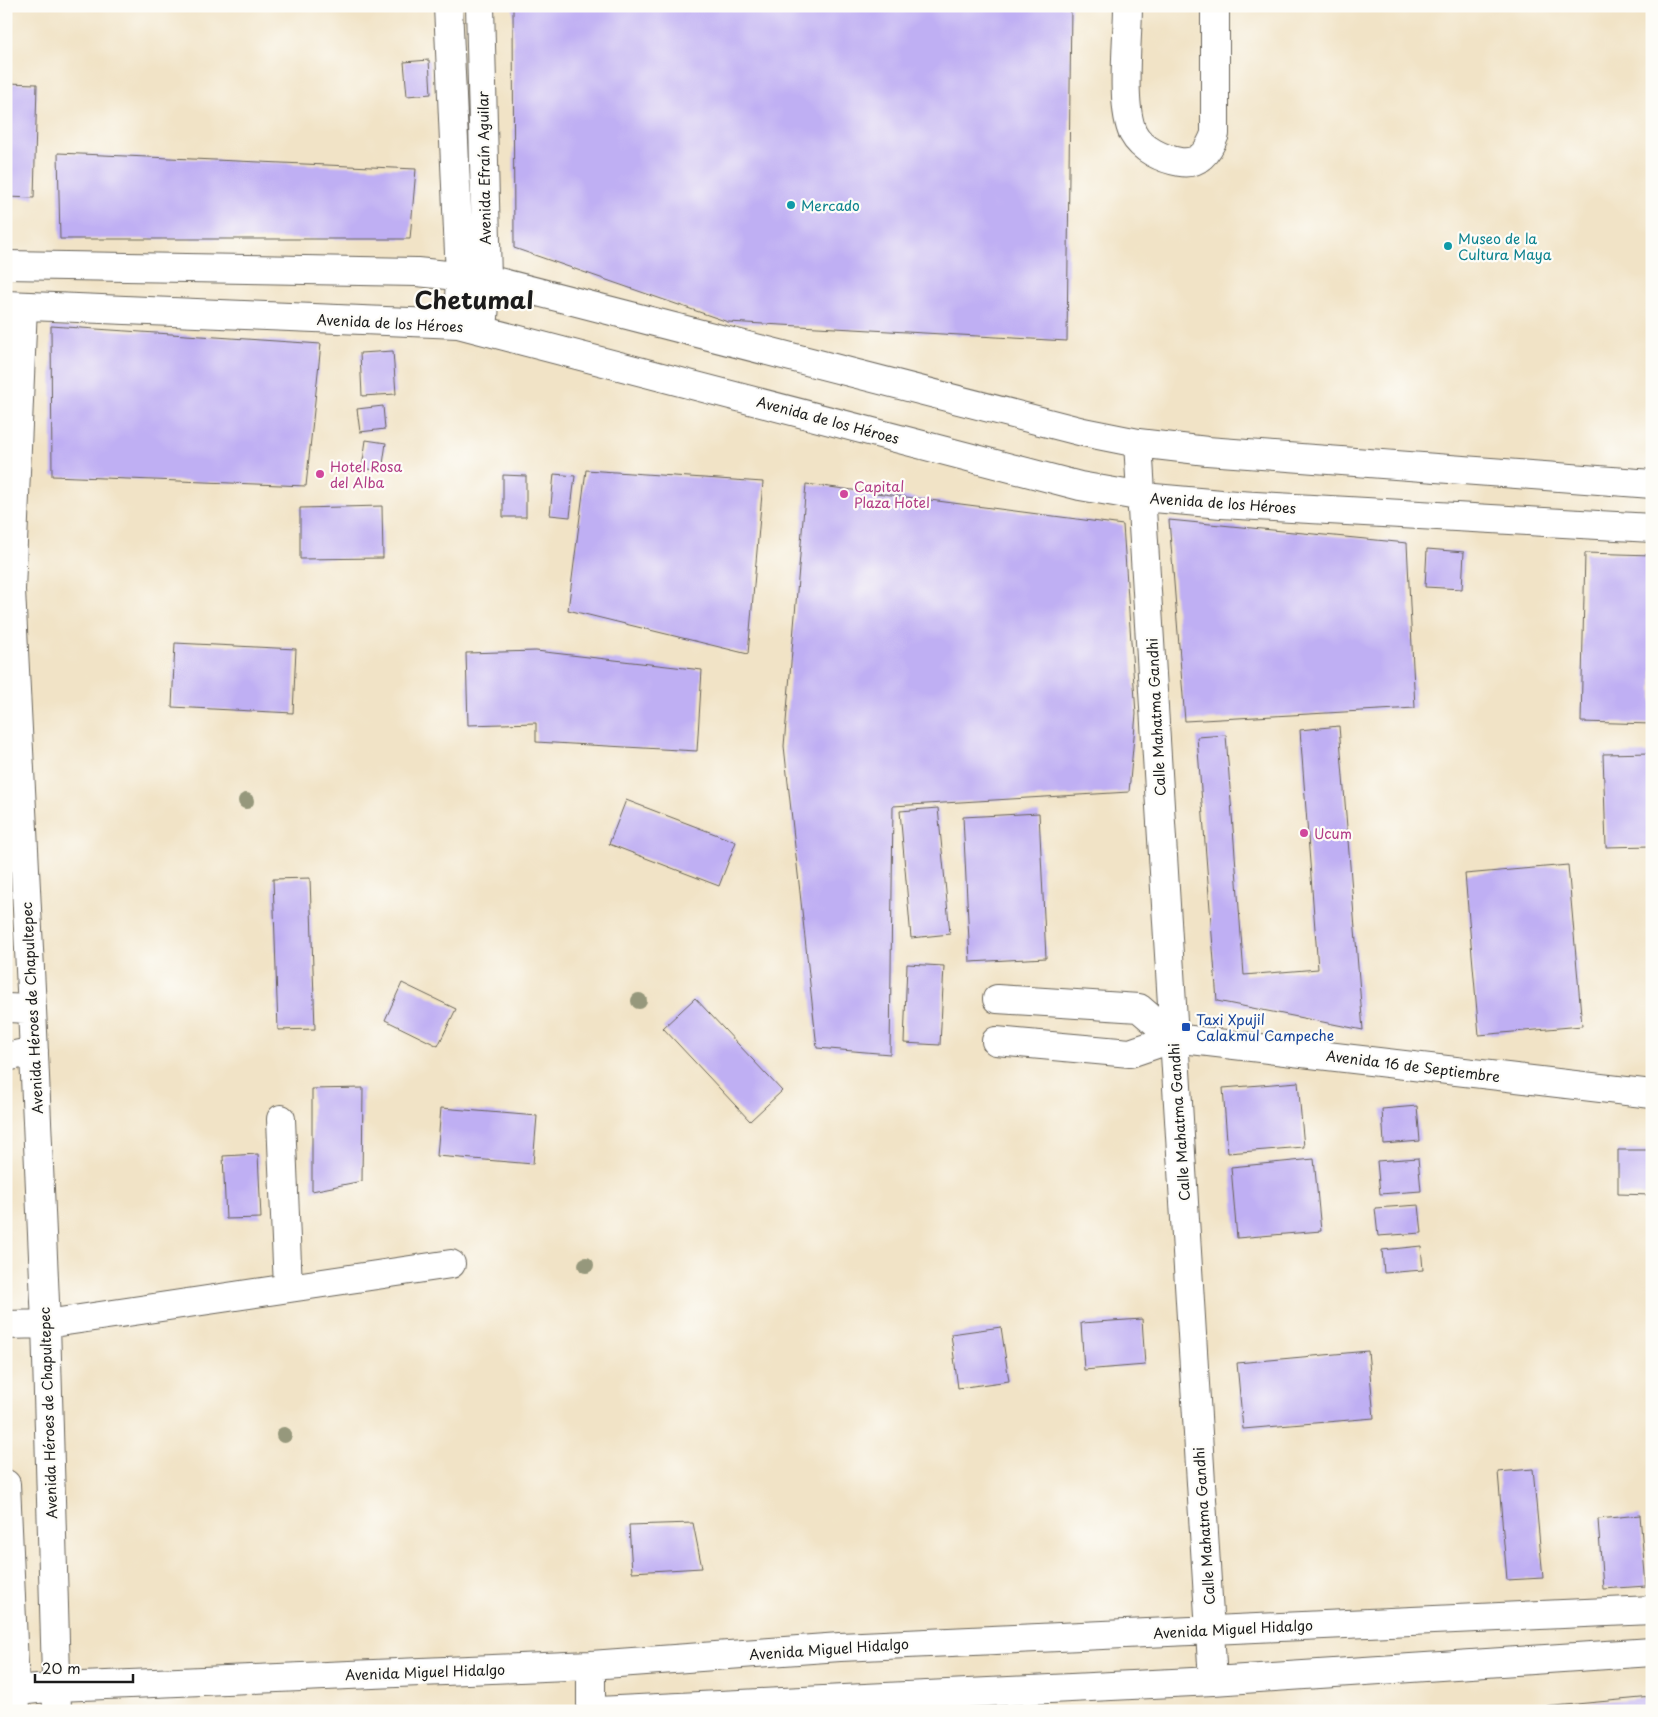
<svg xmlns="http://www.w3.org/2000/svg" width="1658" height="1717" viewBox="0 0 1658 1717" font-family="'Playpen Sans',sans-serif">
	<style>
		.building { fill: #bfaff3 }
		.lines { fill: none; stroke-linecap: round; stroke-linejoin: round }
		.minor-casing { stroke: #676258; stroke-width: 30 }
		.minor { stroke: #fff; stroke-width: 28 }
		.tree { fill: #96987b }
		.culture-dot { fill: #0f9aa8; stroke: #fdfcf7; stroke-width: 2 }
		.hotel-dot { fill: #d1479c; stroke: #fdfcf7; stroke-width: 2 }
		.transit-dot { fill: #1a4fb4; stroke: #fdfcf7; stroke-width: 2 }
		.labels { text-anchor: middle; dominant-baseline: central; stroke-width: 4.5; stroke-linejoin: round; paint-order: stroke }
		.street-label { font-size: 14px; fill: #1c1c1c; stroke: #fdfcf7 }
		.culture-label { font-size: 14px; fill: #0d838f; stroke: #fdfcf7; text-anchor: start }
		.hotel-label { font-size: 14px; fill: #b23c85; stroke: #fdfcf7; text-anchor: start }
		.transit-label { font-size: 14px; fill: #164399; stroke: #fdfcf7; text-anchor: start }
		.town-label { font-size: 24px; font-weight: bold; fill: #1c1c1c; stroke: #fdfcf7 }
	</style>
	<rect width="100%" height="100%" fill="#fdfcf7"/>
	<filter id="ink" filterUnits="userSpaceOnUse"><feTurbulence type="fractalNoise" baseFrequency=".02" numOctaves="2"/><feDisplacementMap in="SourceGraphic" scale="10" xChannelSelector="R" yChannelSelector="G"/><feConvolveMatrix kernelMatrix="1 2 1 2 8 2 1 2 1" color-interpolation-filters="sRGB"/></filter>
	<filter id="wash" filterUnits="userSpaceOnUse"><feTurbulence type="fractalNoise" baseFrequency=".0096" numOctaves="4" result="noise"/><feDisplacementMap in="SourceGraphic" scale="20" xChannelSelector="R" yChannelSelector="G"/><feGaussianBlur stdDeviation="1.12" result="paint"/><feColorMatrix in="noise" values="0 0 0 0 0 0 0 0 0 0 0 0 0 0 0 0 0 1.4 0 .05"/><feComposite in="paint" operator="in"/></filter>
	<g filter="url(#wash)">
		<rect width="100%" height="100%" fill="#f1e3c6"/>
		<g id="blocks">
			<path class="building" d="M513 6H1071L1067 341 728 322 514 248Z
				M429 60 431 94 407 96 404 62Z
				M6 83 37 84 34 198 6 197Z
				M58 153 416 169 410 239H60Z
				M51 326 321 344 306 486 52 476Z
				M393 351 396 394 362 396 360 353Z
				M383 406 385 429 360 432 357 409Z
				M366 440 386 443 382 471 362 468Z
				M586 470 763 482 748 654 568 610Z
				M554 474 575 476 570 517 550 515Z
				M503 475 526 476V517H503Z
				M806 484 1123 525 1136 714 1129 792 893 806 890 1054 817 1048 784 746Z
				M382 506 383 558 300 559V508Z
				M1169 520 1407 543 1415 708 1185 721Z
				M1427 549 1464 552 1462 589 1425 587Z
				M1585 553 1652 555V724L1581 722Z
				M175 643 296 649 293 713 172 707Z
				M536 651 702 670 697 751 536 742V723L468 725 466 653Z
				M1339 726 1363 1030 1217 1001 1197 737 1226 735 1244 975 1318 969 1300 730Z
				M1652 753V846L1606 847 1603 754Z
				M626 800 736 842 719 886 609 844Z
				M938 808 950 934 911 938 900 811Z
				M1039 813 1046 958 970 962 963 817Z
				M1568 865 1582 1026 1479 1035 1465 874Z
				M310 878 315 1029 278 1030 273 879Z
				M907 964 944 966 940 1045 904 1043Z
				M402 983 456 1009 438 1046 385 1020Z
				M695 998 782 1091 750 1121 663 1028Z
				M1298 1082 1304 1147 1228 1153 1223 1088Z
				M363 1088 362 1181 312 1191V1089Z
				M1417 1106 1420 1141 1384 1144 1382 1109Z
				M441 1108 537 1116 533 1164 437 1156Z
				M1618 1150H1652V1195L1618 1194Z
				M258 1154 261 1218 226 1219 223 1156Z
				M1418 1158 1421 1191 1380 1194 1377 1161Z
				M1314 1159 1321 1231 1237 1238 1231 1167Z
				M1419 1205 1422 1233 1378 1236 1375 1208Z
				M1421 1246 1423 1270 1384 1273 1382 1250Z
				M1142 1319 1145 1365 1084 1370 1081 1323Z
				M1001 1327 1009 1381 958 1388 951 1334Z
				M1368 1351 1374 1418 1243 1429 1237 1363Z
				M1533 1469 1543 1578 1507 1580 1498 1472Z
				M1640 1515 1646 1586 1603 1589 1598 1519Z
				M693 1523 702 1568 632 1572 629 1525Z
				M1652 1697V1711H1522V1709Z"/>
		</g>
	</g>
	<g filter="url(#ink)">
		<use href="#blocks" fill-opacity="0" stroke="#676258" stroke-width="1"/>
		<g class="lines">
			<g class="minor-casing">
				<path id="minor" d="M448 6 460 276 458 324
					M480 6 487 279 483 330
					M1128 6C1128 38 1120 106 1133 133 1142 150 1163 159 1180 162 1200 165 1209 150 1215 134V6
					M6 265 417 272 487 279 1083 432 1138 443 1207 451 1652 484
					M6 305 458 324 1080 486 1143 497 1221 504 1652 528
					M23 306 11 590 32 1009 46 1324 57 1711
					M1138 443 1213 1681
					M997 999 1139 1008 1174 1038
					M6 1008 32 1009
					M996 1041 1130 1053 1174 1038 1652 1094
					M6 1057 34 1051
					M281 1119 288 1288
					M6 1325 46 1324 451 1264
					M6 1484 16 1711
					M6 1692 58 1687 591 1665 840 1647 1652 1610
					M591 1711V1665
					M598 1711 1213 1681 1652 1652"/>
			</g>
			<use href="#minor" class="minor"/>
		</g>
		<g class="tree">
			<circle cx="246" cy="801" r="8"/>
			<circle cx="639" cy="1001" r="8"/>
			<circle cx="586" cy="1265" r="8"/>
			<circle cx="284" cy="1435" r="8"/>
		</g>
	</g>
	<g class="culture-dot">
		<circle cx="791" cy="205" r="5"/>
		<circle cx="1448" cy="246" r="5"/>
	</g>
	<g class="hotel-dot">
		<circle cx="320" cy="474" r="5"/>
		<circle cx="844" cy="494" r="5"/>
		<circle cx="1304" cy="833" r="5"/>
	</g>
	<rect class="transit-dot" x="1181" y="1022" width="10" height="10" rx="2.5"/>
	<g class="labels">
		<g class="street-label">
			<text transform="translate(484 168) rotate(-91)">Avenida Efraín Aguilar</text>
			<text transform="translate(390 323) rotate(3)">Avenida de los Héroes</text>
			<text transform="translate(828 420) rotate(15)">Avenida de los Héroes</text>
			<text transform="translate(1223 503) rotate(4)">Avenida de los Héroes</text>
			<text transform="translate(1156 717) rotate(-93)">Calle Mahatma Gandhi</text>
			<text transform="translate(32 1008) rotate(-93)">Avenida Héroes de Chapultepec</text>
			<text transform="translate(1413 1066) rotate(7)">Avenida 16 de Septiembre</text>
			<text transform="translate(1179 1122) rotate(-94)">Calle Mahatma Gandhi</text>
			<text transform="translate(48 1413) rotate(-92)">Avenida Héroes de Chapultepec</text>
			<text transform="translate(1204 1526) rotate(-94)">Calle Mahatma Gandhi</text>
			<text transform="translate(1233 1629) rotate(-3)">Avenida Miguel Hidalgo</text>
			<text transform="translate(829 1649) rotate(-4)">Avenida Miguel Hidalgo</text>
			<text transform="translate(425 1672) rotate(-2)">Avenida Miguel Hidalgo</text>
		</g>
		<g class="culture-label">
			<text x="801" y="205">Mercado</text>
			<text x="1458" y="238">Museo de la<tspan x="1458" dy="16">Cultura Maya</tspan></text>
		</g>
		<g class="hotel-label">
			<text x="330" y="466">Hotel Rosa<tspan x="330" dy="16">del Alba</tspan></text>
			<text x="854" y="486">Capital<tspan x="854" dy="16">Plaza Hotel</tspan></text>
			<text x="1314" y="833">Ucum</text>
		</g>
		<g class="transit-label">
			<text x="1196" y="1019">Taxi Xpujil<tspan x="1196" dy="16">Calakmul Campeche</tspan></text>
		</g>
		<g class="town-label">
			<text x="474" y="299">Chetumal</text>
		</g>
	</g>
	<rect width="1658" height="1717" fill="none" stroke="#fdfcf7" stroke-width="25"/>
	<path d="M35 1674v8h98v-8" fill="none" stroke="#1c1c1c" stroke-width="2.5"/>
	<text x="42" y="1674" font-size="15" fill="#1c1c1c" stroke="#fdfcf7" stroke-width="4" paint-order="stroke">20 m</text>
</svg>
